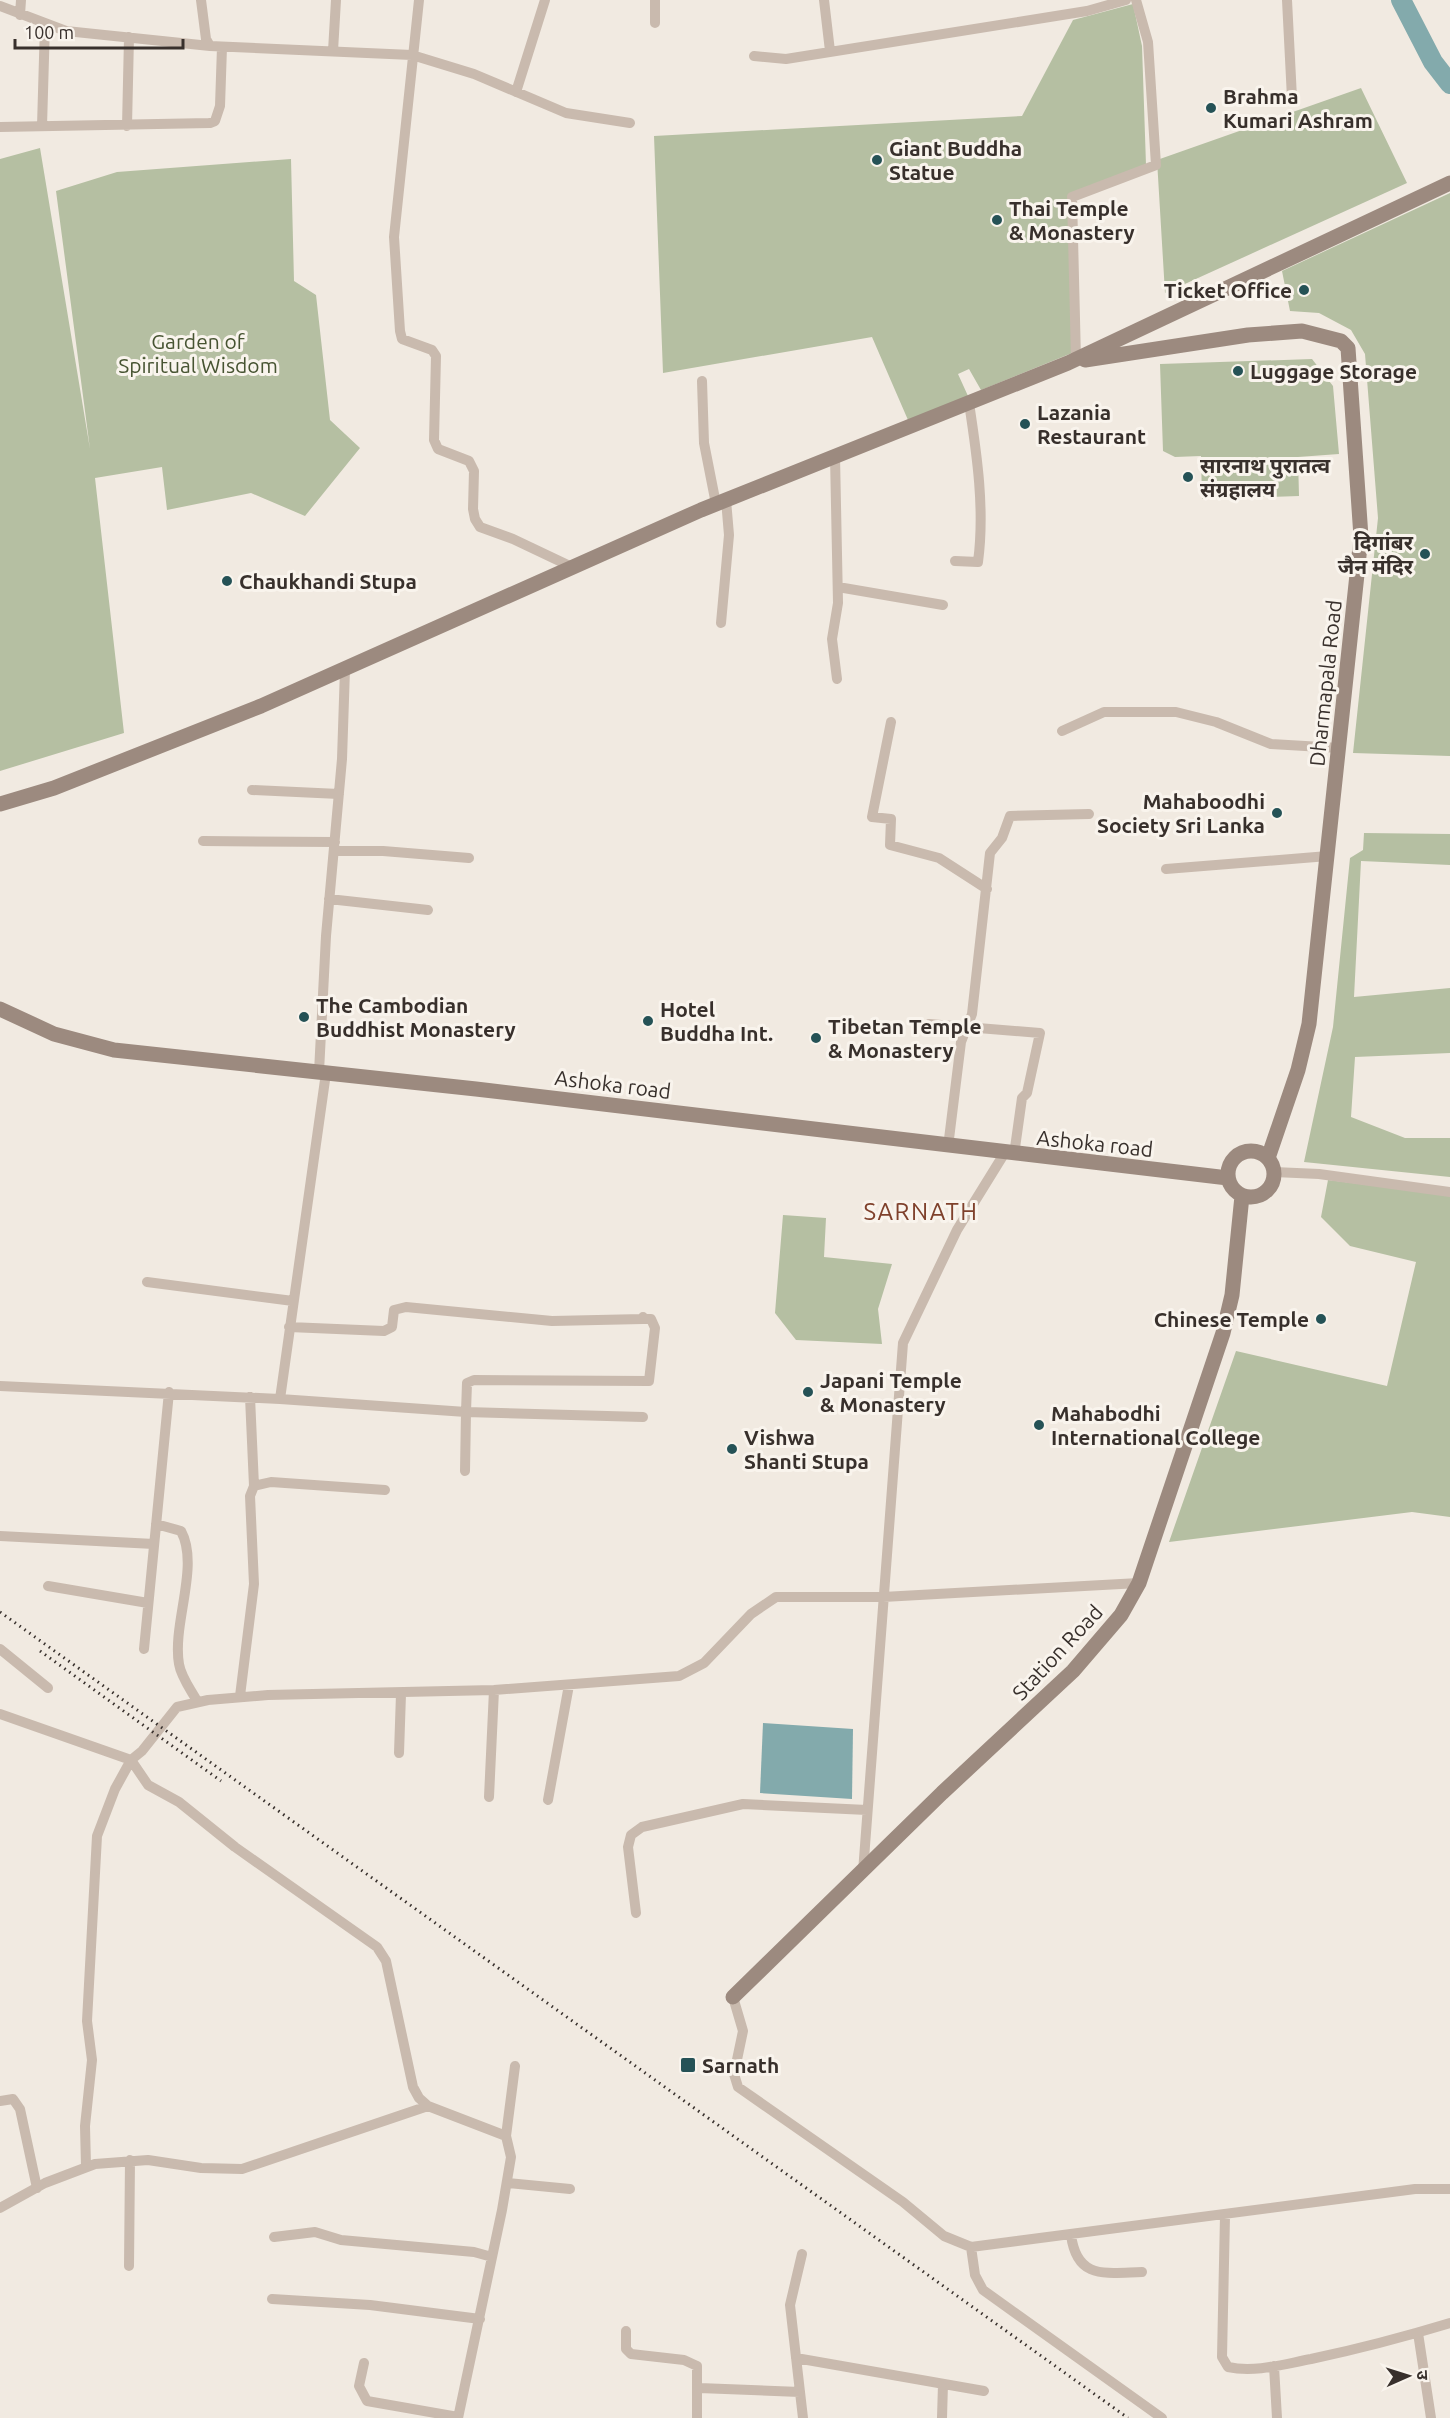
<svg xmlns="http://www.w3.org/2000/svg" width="1450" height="2418" viewBox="0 0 1450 2418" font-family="Ubuntu,'Noto Sans Devanagari',sans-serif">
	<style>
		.green { fill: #b5bfa2 }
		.water { fill: #83aaac }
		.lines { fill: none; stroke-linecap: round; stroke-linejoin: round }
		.river { stroke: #83aaac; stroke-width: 20 }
		.street { stroke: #c9baae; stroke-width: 10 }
		.secondary { stroke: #9c8a7f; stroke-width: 15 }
		.rail { stroke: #38302c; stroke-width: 3; stroke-dasharray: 1.5 4.5; stroke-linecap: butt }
		.poi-dot { fill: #255256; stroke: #f9f4ed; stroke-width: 2 }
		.labels { text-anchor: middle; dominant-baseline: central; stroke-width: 6; stroke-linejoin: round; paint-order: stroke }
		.poi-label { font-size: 21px; font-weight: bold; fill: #38302c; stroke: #f9f4ed; text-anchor: start }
		.park-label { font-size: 21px; fill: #475432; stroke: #f9f4ed }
		.street-label { font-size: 21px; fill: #38302c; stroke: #f9f4ed }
		.quarter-label { font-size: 24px; letter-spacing: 1.5px; fill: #7f412c; stroke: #f9f4ed }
	</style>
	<rect width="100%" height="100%" fill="#f1eae1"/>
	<path class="green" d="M1133 4 1142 46 1146 165 1068 197 1077 351 981 390 969 369 958 374 968 396 908 420 872 337 663 373 654 136 1022 116 1073 20Z
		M1361 88 1407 183 1165 293 1157 160Z
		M40 148 90 449 56 191 117 172 291 159 294 281 316 295 330 420 360 448 305 516 251 493 167 510 162 467 95 478 124 733 0 771V159Z
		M1450 193V756L1353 753 1378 518 1365 354 1351 330 1319 313 1290 311 1282 271Z
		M1312 359 1333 386 1339 454 1298 457 1299 496 1202 499 1201 456 1175 457 1163 451 1160 364Z
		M1364 833 1450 834V865L1361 861 1354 997 1450 988V1053L1355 1057 1351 1117 1405 1138H1450V1177L1304 1162 1333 1027 1350 858 1363 850Z
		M1328 1180 1450 1195V1517L1412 1512 1169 1542 1236 1351 1387 1386 1416 1262 1350 1246 1321 1217Z
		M783 1215 826 1218 824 1257 892 1264 878 1309 882 1344 796 1340 775 1313Z"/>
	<path class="water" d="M763 1723 853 1729 852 1799 760 1793Z"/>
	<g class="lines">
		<path class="river" d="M1401 0 1433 62 1450 84"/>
		<path class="street" d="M201 0 206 39 210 46 412 55 474 74 566 113 630 123
			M419 0 394 237 400 331 402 339 432 350 436 356 434 440 438 449 469 461 474 471 473 509 475 519 480 527 513 539 572 567
			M824 0 830 51
			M1287 0 1292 98
			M0 6 66 31 210 46
			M20 15 21 0
			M655 23V0
			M333 51 336 0
			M754 56 786 59 1087 11 1126 0
			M516 92 545 0
			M42 126 45 24
			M127 126 129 37
			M0 127 210 123 215 121 220 106 222 47
			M1076 359 1072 197 1156 165 1148 42 1136 0
			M702 381 704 443 716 504
			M835 456 838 603 832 639 837 679
			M955 561 978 562C985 510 977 455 969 403
			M838 587 943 605
			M721 623 729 535 726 500
			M891 722 872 817 891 819 890 845 939 858 987 889
			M1062 731 1104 712H1176L1216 722 1271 744 1339 748
			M252 790 339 794
			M203 841 335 842
			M334 851H383L469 858
			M1166 869 1328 856
			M329 899 428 910
			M929 1024 1040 1033 1027 1093 1022 1098 1014 1155
			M319 1072 326 936 342 759 345 669
			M948 1147 961 1042 972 1014 990 853 1002 838 1010 816 1089 814
			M1274 1172 1319 1174 1450 1192
			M147 1282 293 1301
			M289 1327 384 1331 392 1327 394 1310 406 1307 552 1321 643 1319
			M0 1386 280 1399 326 1073
			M250 1397 254 1486
			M280 1399 466 1412 467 1383 474 1380 649 1381 655 1328 651 1319H643V1317
			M465 1471 466 1412 643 1417
			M156 1524 181 1531C200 1566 172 1624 179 1664 181 1677 191 1690 197 1701
			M0 1536 154 1544
			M48 1586 148 1603
			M0 1649 48 1688
			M144 1649 169 1392
			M240 1696 254 1584 250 1496 254 1486 271 1482 385 1490
			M0 1714 131 1760 142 1751 177 1707 208 1700 268 1695 494 1690 679 1676 704 1663 751 1614 776 1597H883L1139 1583
			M399 1753 401 1694
			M489 1797 494 1690
			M548 1800 569 1685
			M863 1872 903 1343 957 1230 1004 1154
			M636 1913 628 1847 631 1835 642 1827 743 1804 867 1810
			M733 1997 743 2031 734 2074 738 2087 903 2202 944 2236 971 2247 1415 2189H1450
			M0 2101 13 2099 20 2109 37 2188
			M506 2136 515 2066
			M86 2166 85 2126 92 2060 87 2021 97 1836 115 1789 131 1760 148 1785 179 1802 235 1847 377 1947 386 1961 413 2087 419 2098 428 2106 506 2136 511 2157 502 2210 458 2418
			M507 2183 570 2189
			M0 2208 45 2183 95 2164 148 2160 201 2168 242 2169 428 2106
			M1225 2216 1222 2357 1228 2367C1255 2373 1284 2364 1311 2359 1358 2349 1404 2337 1450 2323
			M1071 2235C1077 2280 1105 2273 1142 2272
			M274 2237 315 2232 341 2240 474 2252 492 2257
			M971 2247 975 2275 983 2290 1162 2418
			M802 2254 790 2305 803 2418
			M129 2266 130 2160
			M272 2299 370 2305 480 2319
			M626 2331V2349L631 2354 684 2360 697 2366V2418
			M1418 2333 1431 2418
			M796 2358 984 2391
			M364 2363 359 2386 367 2401 458 2417
			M1274 2366 1277 2418
			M699 2388 800 2392
			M942 2418 943 2384"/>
		<path class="secondary" d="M1085 360 1248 335 1302 331 1341 341 1348 348 1361 537 1309 1024 1298 1070 1268 1158
			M0 804 54 788 261 706 701 510 1068 363 1450 183
			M0 1009 54 1034 114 1050 476 1089 1228 1178
			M1228 1174a23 23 0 1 1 46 0a23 23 0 1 1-46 0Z
			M733 1997 942 1793 1073 1671 1121 1615 1139 1583 1223 1333 1232 1295 1242 1196"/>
		<path class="rail" d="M0 1612 1128 2418
			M40 1651 221 1781"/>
	</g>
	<g class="poi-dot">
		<circle cx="1211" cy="108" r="6"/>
		<circle cx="877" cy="160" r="6"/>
		<circle cx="997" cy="220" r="6"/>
		<circle cx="1304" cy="290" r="6"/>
		<circle cx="1238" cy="371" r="6"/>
		<circle cx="1025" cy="424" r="6"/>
		<circle cx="1188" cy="477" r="6"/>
		<circle cx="1425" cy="554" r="6"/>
		<circle cx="227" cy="581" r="6"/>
		<circle cx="1277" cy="813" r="6"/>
		<circle cx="304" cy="1017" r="6"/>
		<circle cx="648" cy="1021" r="6"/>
		<circle cx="816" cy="1038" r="6"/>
		<circle cx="1321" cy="1319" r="6"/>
		<circle cx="808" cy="1392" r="6"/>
		<circle cx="1039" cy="1425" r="6"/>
		<circle cx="732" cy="1449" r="6"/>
		<rect x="680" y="2057" width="16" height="16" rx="3"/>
	</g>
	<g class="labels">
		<g class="poi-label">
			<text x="1223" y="96">Brahma<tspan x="1223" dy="24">Kumari Ashram</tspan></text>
			<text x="889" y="148">Giant Buddha<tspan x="889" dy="24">Statue</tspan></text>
			<text x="1009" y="208">Thai Temple<tspan x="1009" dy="24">&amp; Monastery</tspan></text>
			<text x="1292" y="290" text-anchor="end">Ticket Office</text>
			<text x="1250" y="371">Luggage Storage</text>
			<text x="1037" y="412">Lazania<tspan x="1037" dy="24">Restaurant</tspan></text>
			<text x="1200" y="465">सारनाथ पुरातत्व<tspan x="1200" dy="24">संग्रहालय</tspan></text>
			<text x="1413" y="542" text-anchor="end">दिगांबर<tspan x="1413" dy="24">जैन मंदिर</tspan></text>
			<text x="239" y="581">Chaukhandi Stupa</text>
			<text x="1265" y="801" text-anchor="end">Mahaboodhi<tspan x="1265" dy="24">Society Sri Lanka</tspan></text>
			<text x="316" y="1005">The Cambodian<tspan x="316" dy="24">Buddhist Monastery</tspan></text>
			<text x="660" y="1009">Hotel<tspan x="660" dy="24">Buddha Int.</tspan></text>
			<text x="828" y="1026">Tibetan Temple<tspan x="828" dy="24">&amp; Monastery</tspan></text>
			<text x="1309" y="1319" text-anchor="end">Chinese Temple</text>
			<text x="820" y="1380">Japani Temple<tspan x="820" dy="24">&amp; Monastery</tspan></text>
			<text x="1051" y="1413">Mahabodhi<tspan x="1051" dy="24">International College</tspan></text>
			<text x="744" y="1437">Vishwa<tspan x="744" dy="24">Shanti Stupa</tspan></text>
			<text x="702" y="2065">Sarnath</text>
		</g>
		<g class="park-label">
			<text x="198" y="341">Garden of<tspan x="198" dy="24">Spiritual Wisdom</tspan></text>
		</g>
		<g class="street-label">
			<text transform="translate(1325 683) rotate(-84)">Dharmapala Road</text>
			<text transform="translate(613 1084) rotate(7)">Ashoka road</text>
			<text transform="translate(1095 1143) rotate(6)">Ashoka road</text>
			<text transform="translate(1057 1652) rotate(-47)">Station Road</text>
		</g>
		<g class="quarter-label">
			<text x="921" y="1211">SARNATH</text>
		</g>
	</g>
	<g transform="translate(1408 2376) rotate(87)" stroke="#f9f4ed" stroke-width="4.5" paint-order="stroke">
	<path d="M0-4.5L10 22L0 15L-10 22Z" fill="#38302c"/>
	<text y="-9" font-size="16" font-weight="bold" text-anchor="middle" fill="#38302c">उ</text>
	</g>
	<path d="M15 39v9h168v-9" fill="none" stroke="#38302c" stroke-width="3"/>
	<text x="24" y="39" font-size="18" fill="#38302c" stroke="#f9f4ed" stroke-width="4.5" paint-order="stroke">100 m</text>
</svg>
